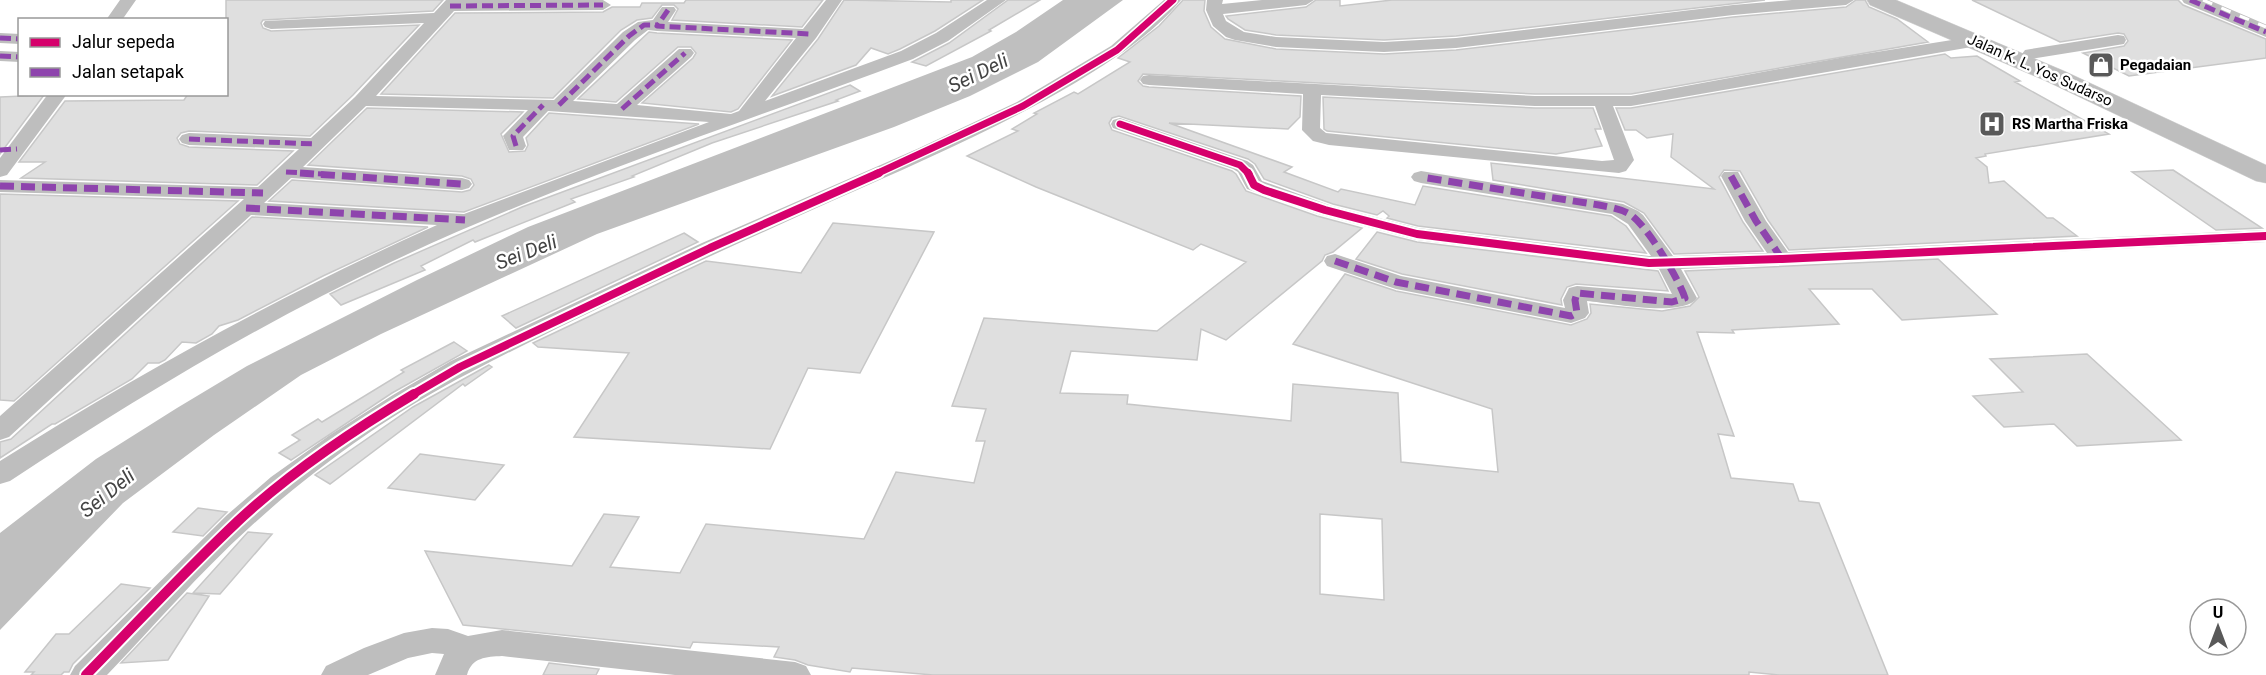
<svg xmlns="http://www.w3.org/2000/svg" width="2266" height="675" viewBox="0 0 2266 675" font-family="Roboto,sans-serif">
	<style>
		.water { fill: #bfbfbf }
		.building { fill: #dfdfdf; stroke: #c7c7c7; stroke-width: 1.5; fill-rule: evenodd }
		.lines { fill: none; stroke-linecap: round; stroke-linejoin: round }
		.trunk-casing { stroke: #dbdbdb; stroke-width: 1 }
		.minor { fill: #bebebe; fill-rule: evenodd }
		.trunk { fill: #bebebe; fill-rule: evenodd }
		.rail-casing { stroke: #bebebe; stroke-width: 4.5 }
		.rail { stroke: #fff; stroke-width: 3; stroke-dasharray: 10; stroke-linecap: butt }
		.quiet-far1 { stroke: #8e44ad; stroke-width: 5; stroke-dasharray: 11 5; stroke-linecap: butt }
		.quiet { stroke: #8e44ad; stroke-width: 7; stroke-dasharray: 14 7; stroke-linecap: butt }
		.cycleway-far2-casing { stroke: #fff; stroke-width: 10 }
		.cycleway-far1-casing { stroke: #fff; stroke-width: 12 }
		.cycleway-casing { stroke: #fff; stroke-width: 14 }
		.cycleway-far2 { stroke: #d6006c; stroke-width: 7 }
		.cycleway-far1 { stroke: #d6006c; stroke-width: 8 }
		.cycleway { stroke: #d6006c; stroke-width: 10 }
		.labels { text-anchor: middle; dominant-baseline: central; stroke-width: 5; stroke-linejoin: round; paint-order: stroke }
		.far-poi-label { font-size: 15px; font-weight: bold; fill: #000; stroke: #fff; text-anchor: start }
		.far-street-label { font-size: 15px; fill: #000; stroke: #fff }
		.water-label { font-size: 20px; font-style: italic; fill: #444; stroke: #fff }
	</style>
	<rect width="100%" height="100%" fill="#fff"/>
	<path class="water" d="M1063 0H1123L1038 62 970 96 894 127 597 234 381 334 301 375 214 435 123 503 0 630V533L96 459 177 408 247 366 417 280 528 227 972 57 1016 32Z"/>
	<path class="building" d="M226 0H443L433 11 263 20 261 23 263 28 271 31 419 25 353 95 310 136 189 131 181 133 177 138 180 144 189 147 293 151 257 185 21 178 45 162H19L65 101 184 100 188 94H226Z
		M686 0H823L802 27 672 20 678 9 674 5H662L652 18 637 20 621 30 553 98 381 94 455 13 603 12 612 7H640L642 3H684Z
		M844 0 951 2V0H983L935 31 900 49 888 54 871 48 856 65 772 96 818 39Z
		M1008 0H1040L989 30 991 31 926 66 912 62 949 43Z
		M1183 0H1205L1204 11 1211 27 1225 39 1276 49 1384 54 1456 50 1733 17 1846 7 1856 0H1865L1869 7 1897 19 1928 42 1631 94H1535L1143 74 1138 81 1143 86 1149 87 1301 96 1300 117 1288 129 1169 123 1292 167 1284 172 1338 192 1341 189 1415 205 1423 186 1611 216 1626 226 1646 253 1418 226 1387 218 1389 216 1383 211 1377 215 1333 204 1264 179 1255 164 1248 159 1119 116 1112 118 1109 123 1112 130 1232 171 1236 174 1246 191 1317 216 1362 228 1333 252 1325 255 1322 261 1226 340 1201 329 1197 360 1071 351 1060 393 1128 395 1127 404 1291 421 1293 384 1398 393 1401 462 1498 472 1492 409 1293 344 1345 274 1396 291 1571 325 1587 319 1591 313 1590 304 1662 311 1690 306 1699 297 1685 271 1938 259 1997 314 1902 320 1872 289H1809L1839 324 1732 330 1734 333 1697 332 1734 436 1718 434 1731 478 1793 484 1799 501 1819 503 1888 675H1779L1749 672V675H933L852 668 850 672 808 665 795 660 774 657 779 647 693 642 690 648 463 625 425 551 572 566 604 514 639 517 610 567 680 573 706 524 864 539 896 472 974 483 985 441H976L986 409 952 406 984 318 1157 331 1246 262 1201 244 1193 250 1036 187 967 156 1018 131 1012 129 1037 114 1034 113 1074 92 1078 94 1130 62 1118 58 1159 26ZM1320 514 1382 519 1384 600 1320 594Z
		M1316 0H1340V6L1392 0H1765L1456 36 1384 40 1276 35 1245 30 1228 19 1226 16 1306 7Z
		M1972 0H2178L2183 5 2266 39V58L2129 76 2083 53 2124 46 2128 41 2124 34 2118 33 2060 42Z
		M649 32 657 33 792 40 738 109 731 112 642 103 693 58 696 53 691 47H678L616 102 578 99Z
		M1945 54 1951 58 1977 56 2020 81 2015 82 2109 134 1985 154 1986 156 1976 158 1987 167 1989 183 2004 181 2047 218H2053L2077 236 1789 250 1768 220 1740 171 1724 170 1719 177 1743 222 1763 251 1674 254 1644 213 1624 202 1493 180 1491 163 1714 189 1671 157 1673 134 1647 138 1636 130H1625L1616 108H1631Z
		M850 85 860 91 836 100 838 101 712 143 632 176 634 177 571 199 575 202 475 242 473 240 421 266 425 270 341 305 330 294 394 263 522 207Z
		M44 95 0 154V97Z
		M1323 97 1535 108H1593L1601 129H1595L1602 146 1556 154 1327 131 1324 129Z
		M367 108 523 112 501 134 509 152 525 151 528 145 526 138 549 113 699 124 464 212 269 201 292 180 462 192 470 190 474 185 471 179 462 176 308 165Z
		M2173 170 2262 228 2216 230 2132 172Z
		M0 194 238 201 14 401 0 400Z
		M252 217 428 227 323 276 238 320 219 326 212 334 196 343 182 342 165 360 159 363H148L132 379 55 424H52L0 458V442L11 439Z
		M833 223 934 232 860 373 808 368 770 449 574 437 629 353 538 347 533 343 706 261 801 273Z
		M1377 232 1417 242 1658 271 1668 291 1576 284 1567 287 1561 299 1562 305 1402 274 1356 259Z
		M684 233 698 242 516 328 502 316Z
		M454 342 467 351 392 393 291 460 279 453 300 440 292 435 318 419 322 422 404 372 401 370Z
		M2087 354 2181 440 2077 446 2054 424 2004 427 1973 396 2023 392 1990 359Z
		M489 365 492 367 465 386 463 384 330 484 315 475 413 407Z
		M420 454 504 465 475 500 388 488Z
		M198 508 227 512 203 536 173 532Z
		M248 532 272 534 220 594 193 593Z
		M121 584 150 588 73 664 69 672H64L61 675H31L34 672H25L56 634H69Z
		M187 593 209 596 168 660 121 663Z
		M549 663 599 669 596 675H543Z"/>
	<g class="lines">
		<g class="trunk-casing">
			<path id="trunk" d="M1867 0H1896L2064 71 2266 165V183L2256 181 2046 81 1870 5Z"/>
		</g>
		<path class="minor" d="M120 0H136L122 20H106Z
			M446 0H603L611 5 603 10 454 11 376 96 554 100 623 32 638 22 653 20 662 7H674L676 10 668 22 803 29 826 0H842L816 38 765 101 901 51 936 33 987 0H1006L948 41 913 59C739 124 561 182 393 261 259 324 133 400 10 481L0 484V461C141 372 285 293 437 225L251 215 9 437 0 440V416L244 199 0 192V180L258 187 299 149 189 145 182 143 179 139 182 135 189 133 311 138 355 97 424 23 271 29 265 27 263 24 265 21 434 13ZM648 30 657 31 796 38 739 111 731 114 637 105 691 57 694 53 691 49H679L617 104 573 101 635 40ZM366 106 528 110 503 136 509 150H523L526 146 523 137 548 111 709 122 464 214 264 203 291 178 462 190 469 188 472 184 469 180 462 178 303 167Z
			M1164 0H1181C1152 35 1113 60 1075 83 997 129 914 165 832 201 711 256 589 310 471 372 391 413 316 467 250 527 199 573 154 626 107 675H70L75 666 227 515 271 477 330 435 393 395 451 361 702 243 917 149 1017 102 1111 46Z
			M1207 0H1223L1222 4 1262 0H1314L1306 5 1223 14 1226 21 1244 32 1276 37 1384 42 1456 38 1733 5 1792 0H1854L1846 5 1733 15 1456 48 1384 52 1276 47 1235 40 1226 37 1213 26 1206 10Z
			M2182 0H2204L2266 26V37L2184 3Z
			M0 33 20 34V44L0 43Z
			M2118 35 2124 36 2126 40 2124 44 2031 59 2025 58 2022 54 2025 50 2031 49Z
			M1977 36 1983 37 1985 41 1983 45 1631 106H1613L1634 160 1626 171 1619 173 1329 145 1313 141 1302 130 1303 94 1149 85 1143 84 1140 80 1143 76 1149 75 1535 96H1631L1845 57ZM1321 95 1535 106H1595L1614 160 1602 161 1326 133 1320 128Z
			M0 51 20 52V62L0 61Z
			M48 94H67L7 175 0 177V158Z
			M1120 118 1247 161 1253 165 1262 181 1332 206 1418 228 1649 256H1651L1628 224 1612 214 1421 183 1414 181 1411 177 1414 173 1421 171 1623 204 1638 211 1643 215 1673 256 1767 253 1745 221 1721 176 1724 172H1738L1766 221 1788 252 2266 230V242L1681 269 1697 298C1683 318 1610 303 1587 301L1589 313 1585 318 1571 323 1396 289 1327 266 1324 261 1327 256 1335 254 1401 276 1565 308 1563 300 1569 288 1577 286 1672 294 1659 269 1417 240 1318 214 1247 189 1238 172 1233 169 1113 128 1111 124 1113 120Z
			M432 628 448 629 468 636 502 630 795 662 806 666 811 675H675L502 656C486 657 472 657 467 675H435L444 654 432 653 408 658 368 675H321L326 666 364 648 404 633Z"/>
		<use href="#trunk" class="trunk"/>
		<g class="rail-casing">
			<path id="rail" d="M2203 0 2266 27"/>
		</g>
		<use href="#rail" class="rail"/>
		<path class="quiet-far1" d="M2190 0 2266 32
			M450 6 603 5
			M668 10 657 26 810 34
			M0 38 20 39
			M0 56 20 57
			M559 105 629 36 644 25H656
			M622 109 685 53
			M189 139 316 144
			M516 146 513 136 543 105
			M0 150 17 149
			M286 172 322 174"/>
		<path class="quiet" d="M300 173 462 184
			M1731 176 1756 221 1782 259
			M0 186 263 193
			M246 208 465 220
			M1335 261 1396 282 1571 316 1577 313 1575 300 1577 293 1672 302 1685 298C1679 279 1647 226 1631 215 1622 209 1609 207 1599 205L1421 177"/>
		<g class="cycleway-far2-casing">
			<path id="cycleway-far2" d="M1120 124 1240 165 1249 174
				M876 174 1023 106 1117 50 1173 0"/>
		</g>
		<g class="cycleway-far1-casing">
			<path id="cycleway-far1" d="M1248 173 1254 185 1264 190 1325 210 1417 234 1649 263 1782 259 2266 236
				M412 395 460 367 710 248 879 173"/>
		</g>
		<g class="cycleway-casing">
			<path id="cycleway" d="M86 675C136 624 185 571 237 522 290 472 352 431 414 394"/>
		</g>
		<use href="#cycleway-far2" class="cycleway-far2"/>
		<use href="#cycleway-far1" class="cycleway-far1"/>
		<use href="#cycleway" class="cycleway"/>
	</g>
	<defs>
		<g id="shop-square" transform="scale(1.35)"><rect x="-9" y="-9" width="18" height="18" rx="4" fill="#595959" stroke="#fff"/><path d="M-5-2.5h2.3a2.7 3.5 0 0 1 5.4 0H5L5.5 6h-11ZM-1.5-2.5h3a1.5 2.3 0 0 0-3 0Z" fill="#fff"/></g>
		<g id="hospital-square" transform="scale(1.35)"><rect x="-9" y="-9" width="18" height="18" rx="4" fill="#595959" stroke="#fff"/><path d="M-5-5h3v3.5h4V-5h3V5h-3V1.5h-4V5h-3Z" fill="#fff"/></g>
	</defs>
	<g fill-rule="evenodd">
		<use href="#shop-square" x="2101" y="65"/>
		<use href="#hospital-square" x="1992" y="124"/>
	</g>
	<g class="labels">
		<g class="far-poi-label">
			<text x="2120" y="65">Pegadaian</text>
			<text x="2012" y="124">RS Martha Friska</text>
		</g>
		<g class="far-street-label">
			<text transform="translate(2040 70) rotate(24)">Jalan K. L. Yos Sudarso</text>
		</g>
		<g class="water-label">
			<text transform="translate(978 73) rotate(-26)">Sei Deli</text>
			<text transform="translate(526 252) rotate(-21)">Sei Deli</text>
			<text transform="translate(107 493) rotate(-39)">Sei Deli</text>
		</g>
	</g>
	<rect x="18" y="18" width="210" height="78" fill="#ffffff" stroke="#999999" stroke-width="1.5"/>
	<rect x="30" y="38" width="30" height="9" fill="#d6006c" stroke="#999999" stroke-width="1.5"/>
	<text x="72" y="48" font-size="18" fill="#000000">Jalur sepeda</text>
	<rect x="30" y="68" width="30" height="9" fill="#8e44ad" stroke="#999999" stroke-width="1.5"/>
	<text x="72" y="78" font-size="18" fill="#000000">Jalan setapak</text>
	<g transform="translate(2218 627)"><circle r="28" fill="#ffffff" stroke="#999999" stroke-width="1.5"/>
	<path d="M0-4.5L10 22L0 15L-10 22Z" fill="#595959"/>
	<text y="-9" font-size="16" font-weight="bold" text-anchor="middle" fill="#000000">U</text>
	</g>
</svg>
